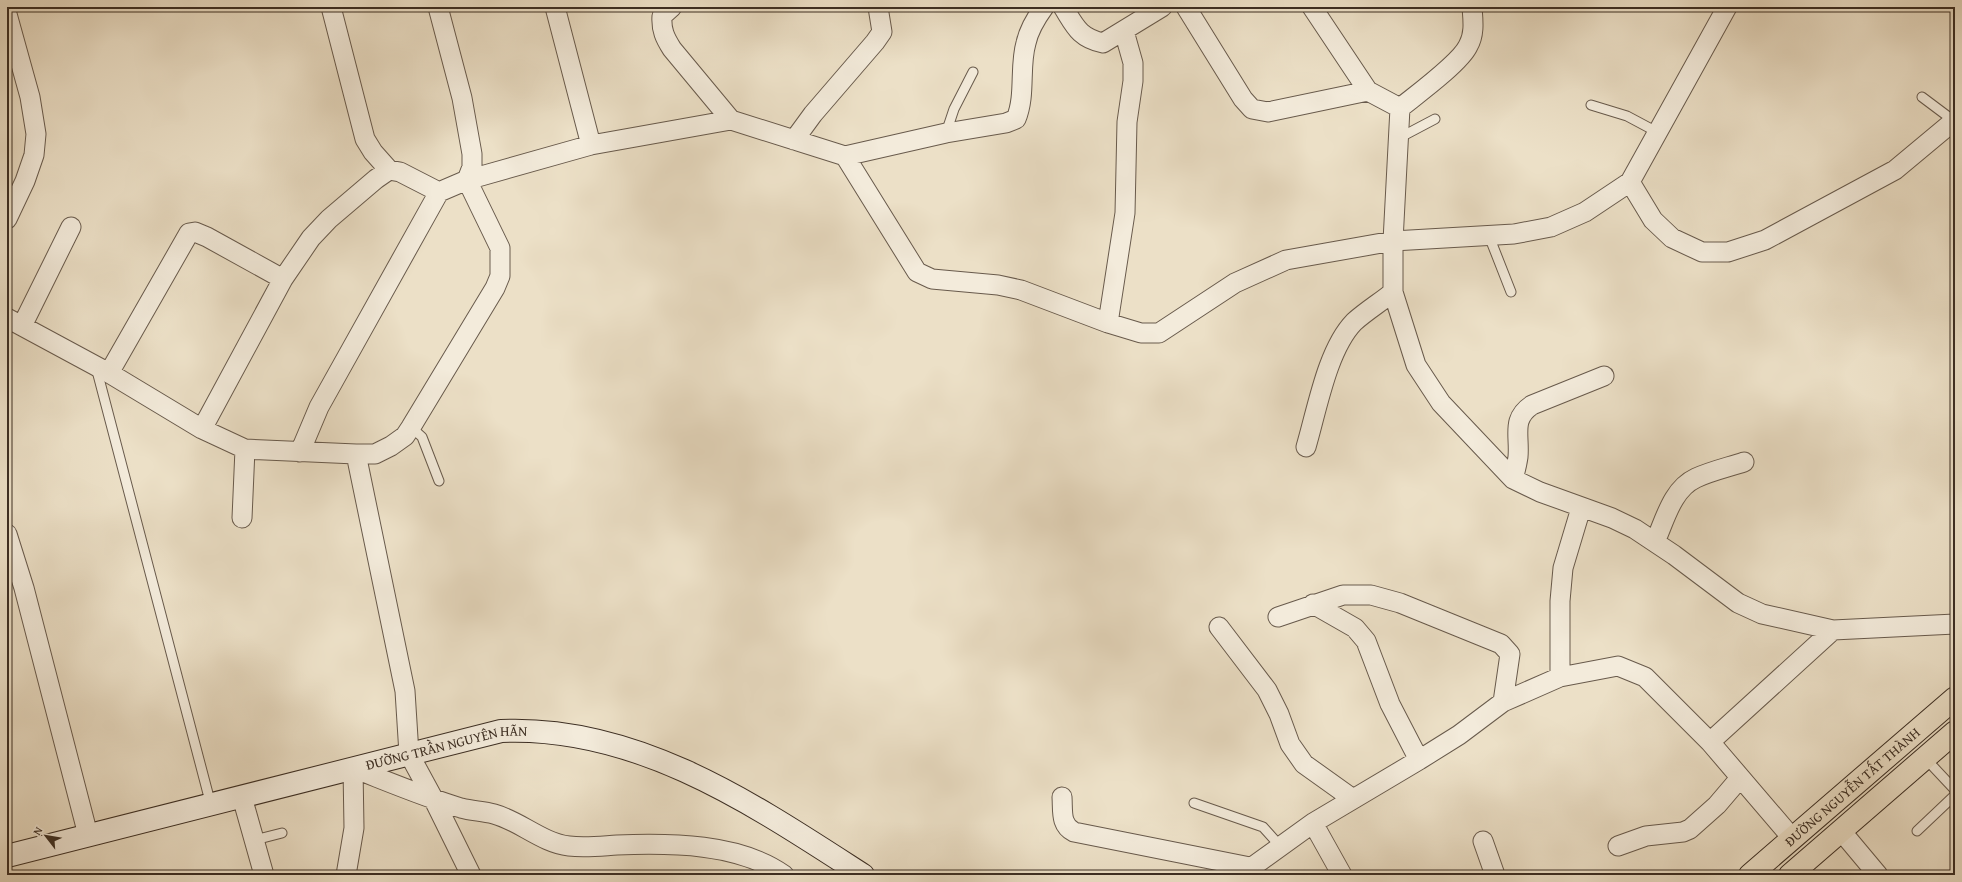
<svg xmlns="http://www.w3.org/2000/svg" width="1962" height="882" viewBox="0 0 1962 882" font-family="'Gentium Book Plus',serif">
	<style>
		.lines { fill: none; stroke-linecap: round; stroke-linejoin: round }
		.lane-casing { stroke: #685a4c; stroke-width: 11 }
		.street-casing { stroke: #685a4c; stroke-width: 21 }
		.secondary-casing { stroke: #3c2e23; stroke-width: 24 }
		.primary-casing { stroke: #3c2e23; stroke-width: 24 }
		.lane { stroke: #f3ebdb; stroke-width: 9 }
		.street { stroke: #f3ebdb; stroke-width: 19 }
		.secondary { stroke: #f3ebdb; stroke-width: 22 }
		.primary { stroke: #ece0c7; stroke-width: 22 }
		.labels { text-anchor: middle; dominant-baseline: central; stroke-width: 3; stroke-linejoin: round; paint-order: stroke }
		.street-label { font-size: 14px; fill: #3c2e23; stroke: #f3ebdb }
	</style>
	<rect width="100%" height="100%" fill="#ece0c7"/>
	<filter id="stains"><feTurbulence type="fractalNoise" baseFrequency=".005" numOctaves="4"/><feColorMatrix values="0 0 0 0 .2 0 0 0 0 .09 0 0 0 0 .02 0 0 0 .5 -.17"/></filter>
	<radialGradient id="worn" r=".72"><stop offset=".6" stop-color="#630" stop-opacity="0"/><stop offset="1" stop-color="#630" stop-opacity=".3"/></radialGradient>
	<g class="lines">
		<g class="lane-casing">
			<path id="lane" d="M1922 97 1954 121
				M1591 105 1627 116 1657 132
				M946 133 954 109 973 72
				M1399 138 1435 119
				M1489 236 1511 292
				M96 367 211 805
				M411 427 422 437 439 481
				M1925 758 1955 790
				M1194 803 1263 827 1280 846
				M1917 831 1955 795
				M255 840 282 833"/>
		</g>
		<g class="street-casing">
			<path id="street" d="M331 7 365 139 373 152 389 170 400 172 439 192
				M555 7 591 145
				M672 7 662 16C661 30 665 38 672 49L731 120 845 156 946 133 1006 123 1016 119C1026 95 1019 67 1026 43 1029 29 1036 18 1044 7
				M1063 7C1075 26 1079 38 1103 43L1162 7
				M1186 7 1243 99 1252 109 1268 112 1368 91
				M1312 7 1368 91 1400 108
				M7 14 30 97 36 134 34 155 25 181 7 219
				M794 140 813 114 875 42 882 32 878 7
				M845 156 917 272 932 279 998 285 1021 290 1108 323 1141 333H1159L1235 283 1286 260 1393 241 1514 234 1551 227 1585 212 1630 182 1727 7
				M1630 182 1653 220 1672 238 1702 252H1728L1765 240 1895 170 1955 120
				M1393 292V241L1400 108C1416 95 1460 63 1468 46 1475 34 1473 20 1472 7
				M7 318 109 373 202 429 245 449 356 454H375L391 446 405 436 411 427 495 288 500 276V248L467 180 472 167V154L462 98 438 7
				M1108 323 1125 213 1127 122 1133 81V63L1124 31
				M22 326 71 227
				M109 373 189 233 195 232 207 237 283 279
				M202 429 283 279 311 238 329 219 376 179 389 170
				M1306 447C1317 410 1327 350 1354 322 1366 311 1381 302 1393 292L1416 365 1441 403 1513 479 1540 492 1612 518 1635 529 1674 555 1738 603 1762 614 1833 630 1955 624
				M300 452 319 407 439 192 467 180 591 145 731 120
				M356 454 405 691 409 754 434 800 471 875
				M1513 479C1515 472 1517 464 1518 457 1520 435 1511 419 1532 405L1604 376
				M242 518 245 449
				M7 534 24 588 88 835
				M1655 542C1665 520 1672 489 1696 478 1711 471 1729 467 1744 462
				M1313 604 1355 628 1366 641 1390 704 1419 760
				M1278 617 1343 595H1371L1400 603 1501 644 1510 654 1503 702
				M1219 627 1267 690 1279 714 1290 744 1304 764 1353 799
				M1560 677V601L1563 568 1581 508
				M1710 742 1833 630
				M242 797 264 875
				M1062 797C1063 811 1060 825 1074 832L1250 867
				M1313 823 1342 875
				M1842 832 1878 875
				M1483 841 1495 875
				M1618 846 1646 836 1683 832 1690 829 1717 805 1740 778
				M346 875 354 828 353 768C389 782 424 797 461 808 472 811 483 811 494 814 520 821 542 843 569 846 585 848 601 846 617 845 670 843 739 843 784 875
				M1241 875 1313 823 1419 760 1459 735 1503 702 1560 677 1618 666 1645 677 1710 742 1793 839"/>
		</g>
		<g class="secondary-casing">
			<g id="secondary">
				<path id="s1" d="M7 856 501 731C637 725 753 804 863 875"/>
			</g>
		</g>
		<g class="primary-casing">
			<g id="primary">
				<path id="s2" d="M1750 875 1955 698"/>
				<path d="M1790 875 1955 732"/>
			</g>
		</g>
		<use href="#lane" class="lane"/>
		<use href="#street" class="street"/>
		<use href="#secondary" class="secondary"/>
		<use href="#primary" class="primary"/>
	</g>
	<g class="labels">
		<g class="street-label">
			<text stroke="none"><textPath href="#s1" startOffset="453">ĐƯỜNG TRẦN NGUYÊN HÃN</textPath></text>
			<text stroke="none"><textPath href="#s2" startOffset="135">ĐƯỜNG NGUYỄN TẤT THÀNH</textPath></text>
		</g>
	</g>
	<rect width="1962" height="882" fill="none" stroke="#ece0c7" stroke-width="24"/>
	<rect x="8" y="8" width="1946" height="866" fill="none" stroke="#3c2e23" stroke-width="2"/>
	<rect x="12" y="12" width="1938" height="858" fill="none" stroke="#3c2e23"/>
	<g transform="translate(46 836) rotate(301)" stroke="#f3ebdb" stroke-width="3" paint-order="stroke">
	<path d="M0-3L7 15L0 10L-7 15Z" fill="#3c2e23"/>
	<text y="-6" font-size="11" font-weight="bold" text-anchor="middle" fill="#3c2e23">N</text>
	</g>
	<rect width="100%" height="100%" filter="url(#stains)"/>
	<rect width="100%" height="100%" fill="url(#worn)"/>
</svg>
